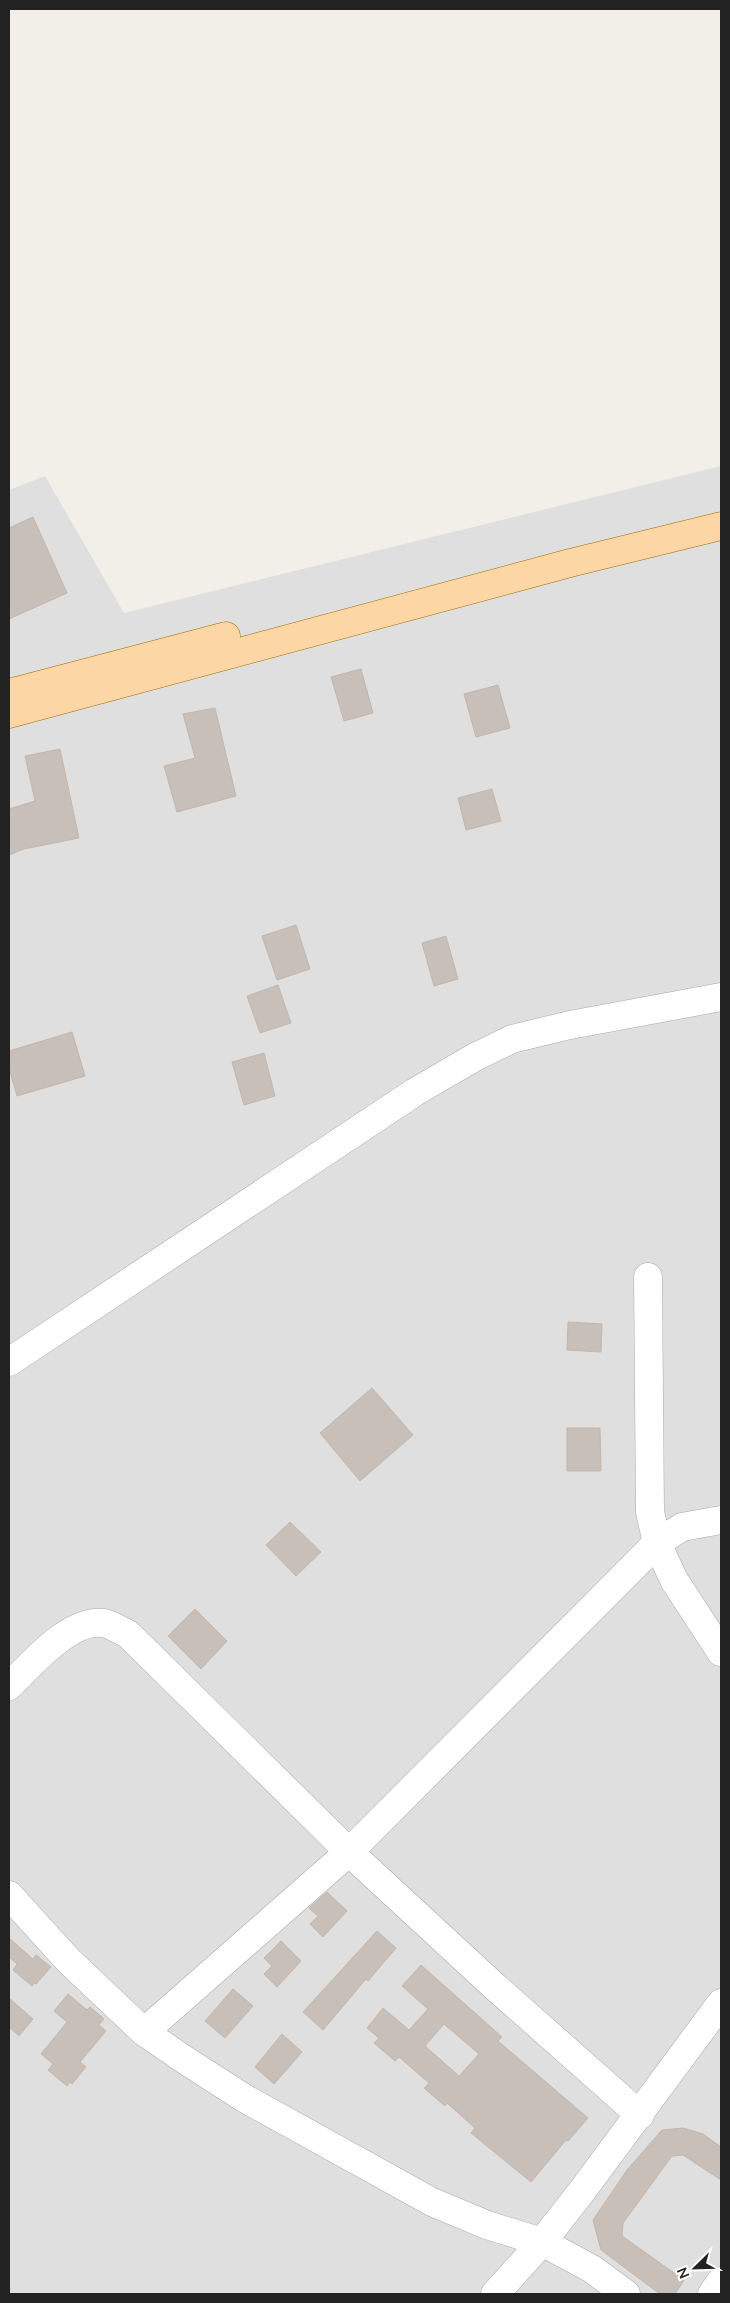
<svg xmlns="http://www.w3.org/2000/svg" width="730" height="2303" viewBox="0 0 730 2303" font-family="Mulish,sans-serif">
	<style>
		.residential { fill: #e0dfdf }
		.building { fill: #c7bfb8; stroke: #c4b6ab; fill-rule: evenodd }
		.lines { fill: none; stroke-linecap: round; stroke-linejoin: round }
		.minor-casing { stroke: #a9a9a9; stroke-width: 29 }
		.major-casing { stroke: #a06b00; stroke-width: 29 }
		.minor { stroke: #fff; stroke-width: 28 }
		.major { stroke: #fcd6a4; stroke-width: 28 }
	</style>
	<rect width="100%" height="100%" fill="#f2efe9"/>
	<path class="residential" d="M721 466V2294H9V490L45 476 124 613Z"/>
	<path class="building" d="M33 517 67 593 9 619V528Z
		M361 669 373 713 344 721 331 677Z
		M498 685 510 728 476 737 464 694Z
		M215 708 236 796 177 812 164 766 195 758 183 714Z
		M60 749 79 838 24 849 9 855V809L35 801 25 756Z
		M492 789 501 821 466 830 458 798Z
		M296 925 310 969 277 980 262 936Z
		M446 936 458 979 434 986 422 943Z
		M278 985 291 1023 260 1033 247 996Z
		M72 1032 85 1076 17 1096 9 1068V1051Z
		M264 1053 275 1096 244 1105 232 1062Z
		M568 1322 602 1324 601 1352 567 1350Z
		M372 1388 413 1435 360 1481 320 1433Z
		M567 1428H600L601 1471H567Z
		M290 1522 321 1552 296 1576 266 1545Z
		M195 1609 227 1641 201 1669 168 1636Z
		M327 1892 347 1911 323 1937 310 1924 318 1916 309 1908Z
		M377 1931 396 1948 368 1981 366 1979 323 2030 303 2012Z
		M9 1938 33 1959 36 1955 51 1967 36 1984 34 1983 32 1986 13 1970 17 1964 9 1957Z
		M281 1941 301 1961 277 1987 264 1974 272 1966 264 1958Z
		M421 1965 502 2037 498 2041 588 2118 568 2141 566 2140 531 2182 471 2133 475 2128 447 2103 445 2106 424 2088 429 2083 399 2057 395 2061 374 2043 379 2038 367 2028 383 2008 409 2030 428 2009 402 1986ZM444 2024 479 2054 459 2076 425 2046Z
		M233 1989 253 2006 225 2038 205 2021Z
		M68 1994 87 2010 90 2007 104 2019 99 2025 106 2031 80 2062 86 2067 72 2084 70 2082 67 2086 48 2070 53 2064 41 2054 67 2022 54 2011Z
		M9 1998 33 2019 19 2036 9 2027Z
		M282 2034 302 2052 274 2084 255 2067Z
		M683 2128 703 2134 721 2147V2180L683 2155 672 2156 623 2223 622 2236 684 2280 675 2294H660L601 2250 593 2220 627 2170 662 2130Z"/>
	<g class="lines">
		<g class="minor-casing">
			<path id="minor" d="M648 1277 650 1512 657 1543 674 1580 721 1652
				M9 1362 415 1092 475 1057 512 1039 570 1025 721 997
				M9 1686C31 1665 69 1619 103 1623 111 1624 121 1631 128 1634L349 1852 493 1985 640 2115
				M9 1895 68 1960 144 2032 185 2060 244 2098 432 2202 487 2225 542 2242 592 2269 626 2294
				M144 2032 349 1852 657 1543 682 1527 721 1520
				M495 2294 542 2242 582 2191 721 2003
				M712 2294 721 2281"/>
		</g>
		<g class="major-casing">
			<path id="major" d="M9 693 226 636
				M9 714 570 563 721 526"/>
		</g>
		<use href="#minor" class="minor"/>
		<use href="#major" class="major"/>
	</g>
	<rect width="730" height="2303" fill="none" stroke="#222222" stroke-width="20"/>
	<g transform="translate(695 2268) rotate(247)" stroke="#ffffff" stroke-width="4" paint-order="stroke">
	<path d="M0-4L9 19L0 12L-9 19Z" fill="#222222"/>
	<text y="-8" font-size="14" font-weight="bold" text-anchor="middle" fill="#222222">N</text>
	</g>
</svg>
